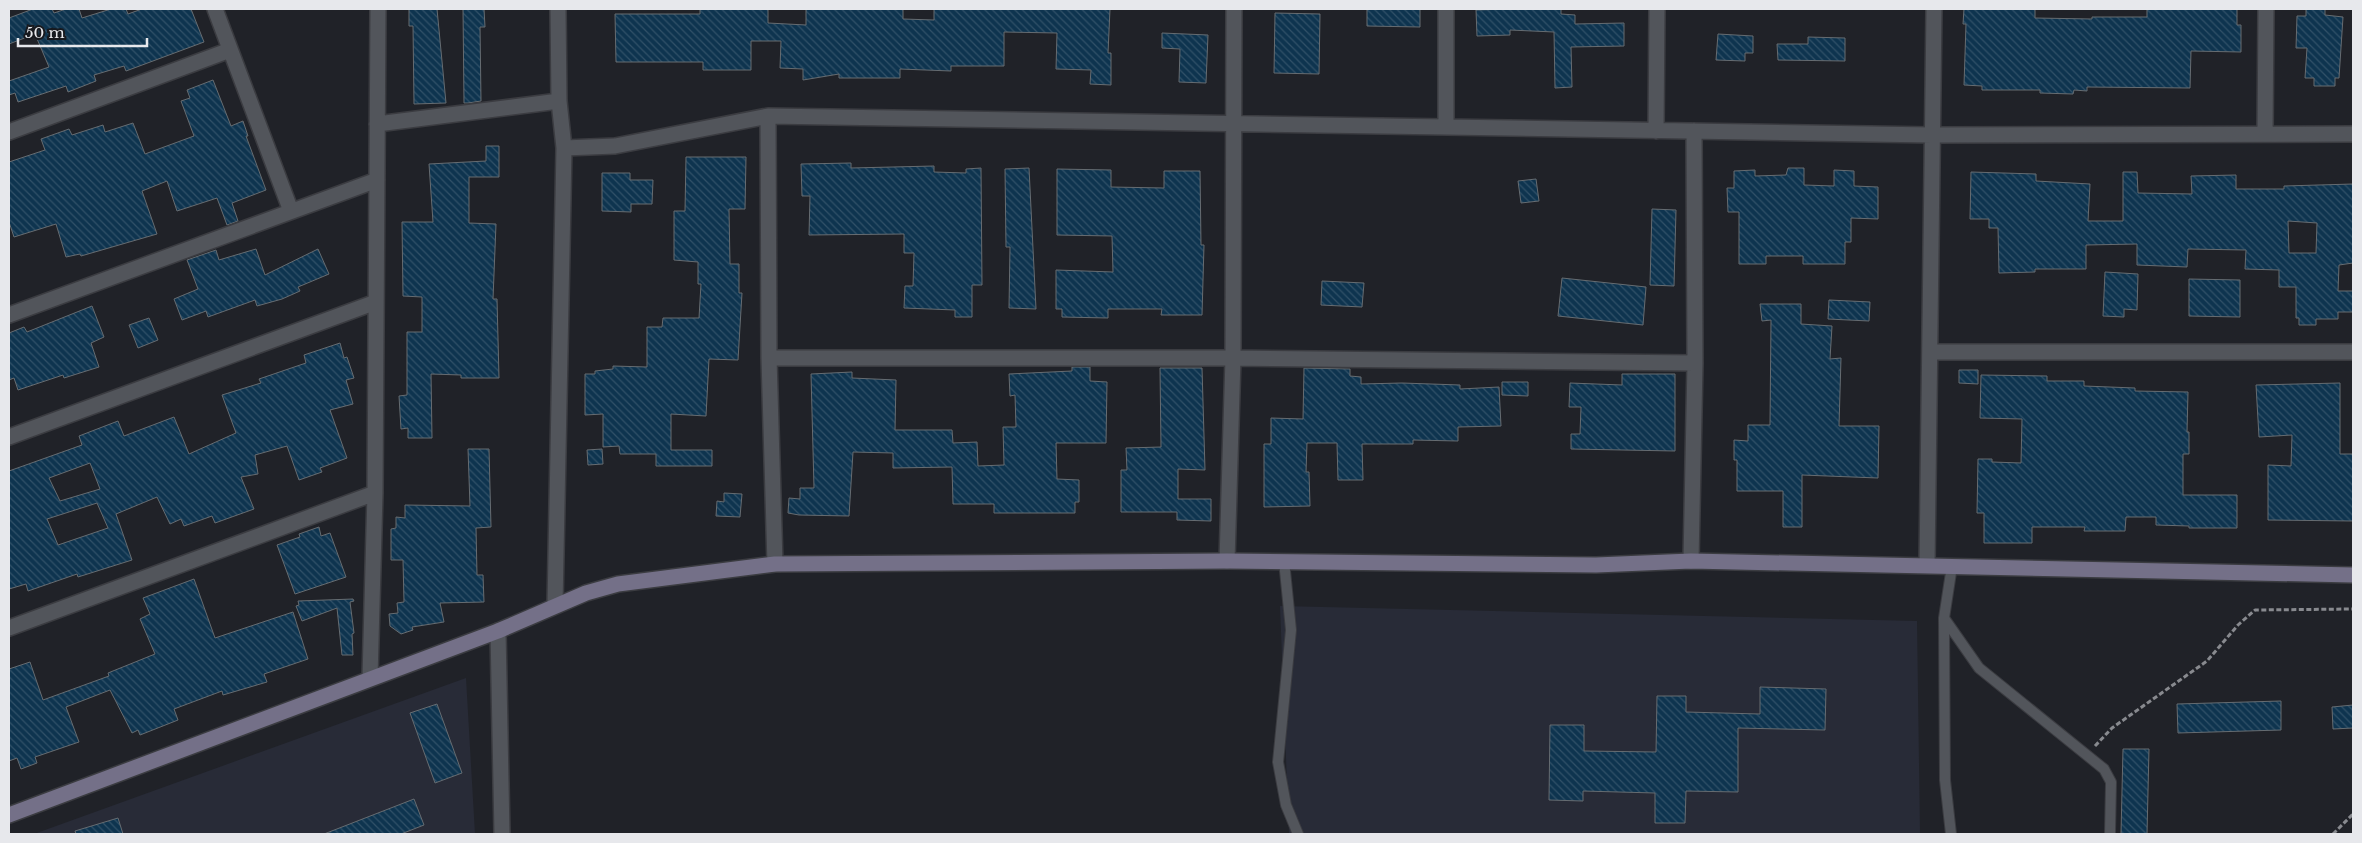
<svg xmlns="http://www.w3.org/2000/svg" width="2362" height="843" viewBox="0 0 2362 843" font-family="'Libre Baskerville',serif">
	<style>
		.built { fill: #282b37 }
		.building { fill: url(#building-back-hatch); stroke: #666c71; fill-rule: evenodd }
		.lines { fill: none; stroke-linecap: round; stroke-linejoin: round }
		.lane-casing { stroke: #3b3c41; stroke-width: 12 }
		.street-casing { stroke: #3b3c41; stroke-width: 18 }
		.secondary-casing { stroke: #3b3c41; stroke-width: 18 }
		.path { stroke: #888a8f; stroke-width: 3; stroke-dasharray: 5 2.5; stroke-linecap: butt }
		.lane { stroke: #52555b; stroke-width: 10 }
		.street { stroke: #52555b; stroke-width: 15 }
		.secondary { stroke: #747088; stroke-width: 15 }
	</style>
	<defs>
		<pattern id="building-back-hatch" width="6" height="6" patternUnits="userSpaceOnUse" patternTransform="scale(1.25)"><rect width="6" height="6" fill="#0e344f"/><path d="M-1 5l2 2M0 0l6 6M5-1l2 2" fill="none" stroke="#315168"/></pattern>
	</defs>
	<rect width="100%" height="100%" fill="#202228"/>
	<path class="built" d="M1280 606 1917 621 1920 834H1289Z
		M466 678 475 834H34Z"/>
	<path class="building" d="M33 9H52L54 13 66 9H79L82 18 111 9H126L128 14 142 9H191L204 42 126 71 124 66 94 75 96 81 68 92 66 86 18 102 15 93 9 95V81L49 67 35 34 9 44V18Z
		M409 9H437L446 103 414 104 413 26H409Z
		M463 9H484L485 27H480L481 101 468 103H464Z
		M700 9H768V23L806 25V9H903V19L934 20V9H1110L1108 53H1111V85L1090 84 1091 70 1056 69 1057 33 1004 32V66H951V71L900 69V78H839V74L803 80V69L780 68 781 41H751V70H703V62H616L615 14H700Z
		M1367 9H1420V27L1367 26Z
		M1509 9H1561V14L1575 15V24L1624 23V46L1571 47 1572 87 1555 88 1554 32 1510 30V35L1477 36 1476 10Z
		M1964 9H2035V18L2092 19V17H2147V9H2237V25H2241V52L2191 51 2190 88 2087 87V91L2074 90 2073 94 2040 93V90H1982V86L1964 85 1966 24H1963Z
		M2306 9H2325V15L2343 17 2339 78H2335V86H2314V78H2305L2307 48H2296L2297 16H2306Z
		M1275 13 1320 14 1319 74 1274 73Z
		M1162 33 1208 35 1206 83 1179 82 1180 49 1162 48Z
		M1718 34 1753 36V53H1745V61L1716 60Z
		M1808 37 1845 38V61L1778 60 1777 44H1808Z
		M213 80 231 126 243 121 248 136H246L266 190 232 203 238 221 227 225 217 198 177 211 167 181 142 191 157 234 81 256 80 254 66 257 56 224 14 237 9 222V162L45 150 41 139 69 129 72 135 103 125 105 132 133 123 145 154 194 136 181 101 190 98 187 90Z
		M486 146H499V177H469V223L496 224 493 299H497L499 378H461V375L431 374 432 438H408V428L401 429 399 396 407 395V332H422V297L403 296 402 222H433L429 164 486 161Z
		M686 157H746L745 209H729L730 264H739V293H742L738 360 709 359 706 416 671 414V450H712V466H656V454H620L619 446 603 447V414L585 415V374H595V371L613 369V366L647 367V327H662L663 318H699L701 284H698V262L674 260V211H685Z
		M851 163V168L934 166V172L966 173V169L981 168 982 285H972V317H955V310L904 308 905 286H913L914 253H904V234L809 235 810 196H802L801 164Z
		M1029 168 1036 309 1009 308 1010 247H1006L1005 169Z
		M1788 168H1804V185L1834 186V170L1854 171V186L1878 187V219L1851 218V242H1845V264H1803V256H1766V264H1739V212H1728L1727 188H1734V171L1755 170V176L1786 175Z
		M1057 169 1111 170V187L1164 188V171H1200L1201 245H1204L1202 315H1161L1162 309H1108V318L1062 317V309H1056V270L1113 272 1112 236 1057 235Z
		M1971 172 2036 174V181L2090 184 2088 221H2123V172H2137L2138 193 2192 194 2191 176 2236 175V189H2284V186L2353 184V263L2339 265 2338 291H2353V312H2338V319H2316V325H2299V318H2296V287H2279V270L2245 269 2246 250 2188 249 2187 267 2137 265V244L2086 245V269H2035V272L1999 273 1998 228H1989V219H1970ZM2288 221 2317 223 2316 253H2289Z
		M602 173H630V180H653L652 204H631V212L602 211Z
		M1536 179 1539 201 1521 203 1518 181Z
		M1652 209 1676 210 1674 286 1650 285Z
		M256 249 265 275 318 249 329 274 298 287 300 291 282 299 257 306 255 300 208 317 206 311 182 320 174 299 198 289 187 260 216 250 219 260Z
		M2105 272 2138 274 2137 310 2124 309V317L2103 316Z
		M1562 278 1646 287 1643 325 1558 316Z
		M2189 279 2240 280V317L2189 316Z
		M1322 281 1364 283 1362 307 1321 305Z
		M1829 300 1870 302 1869 321 1828 319Z
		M1760 304H1801V324L1832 326 1830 359 1841 358 1839 426H1879L1878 478 1802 475V527H1783V491H1737V460H1734V440L1748 441V425H1770L1771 320 1762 321Z
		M92 306 104 337 91 343 99 367 64 378 63 375 18 390 14 378 9 380V333L24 327 27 332Z
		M149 318 158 340 138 348 129 325Z
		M340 343 344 358 347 357 354 378 346 380 353 404 330 410 347 458 320 468 322 472 299 480 287 446 255 455 258 474 241 477 254 509 215 523 212 516 184 526 181 519 170 524 157 497 116 514 132 560 78 577 77 574 28 591 26 584 9 589V471L82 445 79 436 118 421 124 436 174 417 189 454 236 433 222 395 261 383 259 379 306 363 304 355ZM90 463 100 489 60 501 49 478ZM97 503 108 528 58 545 47 519Z
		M1072 367H1090V381L1107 382 1106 443H1056L1057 479 1079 480V502H1075V513H994V504H953L952 467 893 468V453L853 452 849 516 799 515 788 513 789 498 800 499V488H814L811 374 852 372V378L896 380 895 430H952L953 443 977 442 978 466 1004 465 1003 427H1016L1015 395 1010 396 1009 374 1072 371Z
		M1160 368H1202L1205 470 1178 469V499H1211V521L1177 520V512H1121V470H1127L1126 448 1161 447Z
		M1304 368 1350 369V376L1361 377V384L1402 383 1460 385V389L1499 387 1501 426 1458 427V441L1413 440V444H1362L1363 480H1338L1337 443H1307L1306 472H1309L1310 506 1264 507V444H1271V418L1303 419Z
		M1959 370H1978V384L1959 383Z
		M1622 374H1675V451L1571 449V434H1580L1581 407H1569L1570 383 1622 385Z
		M1981 375 2047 376V381H2084V386L2135 388V391L2188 392 2187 432H2189V454H2183V495H2237V528H2189V526L2156 525V517H2126L2125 531H2084L2085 527H2032V543H1984V513H1977L1978 459H1992V462L2021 463 2022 419 1980 418Z
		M1502 382H1528V396L1502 395Z
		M2340 383V454H2353V521L2268 520V465L2291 466 2292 435 2259 437 2256 385Z
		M468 449H489L491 527 476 528 477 575H483L484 602 440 603 444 622 412 627 413 630 401 634 390 626 389 614 398 613 397 603 404 602 403 560H391V529L396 528V517L405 518V505L470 506Z
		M602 449 603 464 588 465 587 450Z
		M724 493 742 494 740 517 716 516 717 501 724 502Z
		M319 527 321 536 330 533 346 577 295 594 277 545 300 537 299 534Z
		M194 579 215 638 293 612 308 659 264 674 267 682 223 695 222 691 174 709 178 720 140 735 138 730 132 733 110 690 66 707 79 742 35 757 37 763 21 769 17 758 9 761V669L30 662 43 700 109 676 108 673 155 654 140 619 150 614 143 598Z
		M353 599 354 601 350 602 354 633 352 634 353 655H342L337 608 302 621 296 606 299 605 298 601Z
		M1760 687 1826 689 1825 730 1738 728V792L1686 791 1685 823H1655V793L1583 791V801L1549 800 1550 725H1584V751L1656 752 1657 696H1686V712L1760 714Z
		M2281 701V730L2178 733 2177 704Z
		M437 704 462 773 435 783 410 713Z
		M2353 705V728L2333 729 2332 707Z
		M2123 749H2149L2147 834H2121Z
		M414 799 424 825 401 834H324Z
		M118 818 123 834H76L75 831Z"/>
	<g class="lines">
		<g class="lane-casing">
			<path id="lane" d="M1284 561 1291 630 1278 762 1286 805 1298 834
				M1952 566 1944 618 1979 668 2104 769 2111 782 2110 834
				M1944 618 1945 780 1951 834"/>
		</g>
		<g class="street-casing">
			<path id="street" d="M215 9 291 211
				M1446 9V126
				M768 116 769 358 775 564
				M377 124 559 101
				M1656 131 1657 9
				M9 132 230 50
				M2265 134 2266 9
				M564 148 615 146 768 116 1932 135 2353 134
				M9 315 377 180
				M1930 352H2353
				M769 358H1233L1695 363
				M9 437 376 302
				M1227 561 1233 358 1234 9
				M1691 561 1695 363 1694 131
				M1927 565 1934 9
				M555 605 564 148 559 101 558 9
				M9 628 375 493
				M498 631 502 834
				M370 678 375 493 378 9"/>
		</g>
		<g class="secondary-casing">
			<path id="secondary" d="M9 815 498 631 586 593 618 584 775 564 1227 561 1596 565 1691 561 2353 575"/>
		</g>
		<path class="path" d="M2095 746 2112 728 2207 661 2238 625 2255 610 2353 609
			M2333 834 2353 814"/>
		<use href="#lane" class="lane"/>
		<use href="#street" class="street"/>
		<use href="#secondary" class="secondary"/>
	</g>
	<rect width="2362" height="843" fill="none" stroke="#e7e8ec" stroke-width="20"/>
	<path d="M18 38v8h129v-8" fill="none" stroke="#e7e8ec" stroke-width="2.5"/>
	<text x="25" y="38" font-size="15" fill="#e7e8ec" stroke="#17191e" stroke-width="4" paint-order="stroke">50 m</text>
</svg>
